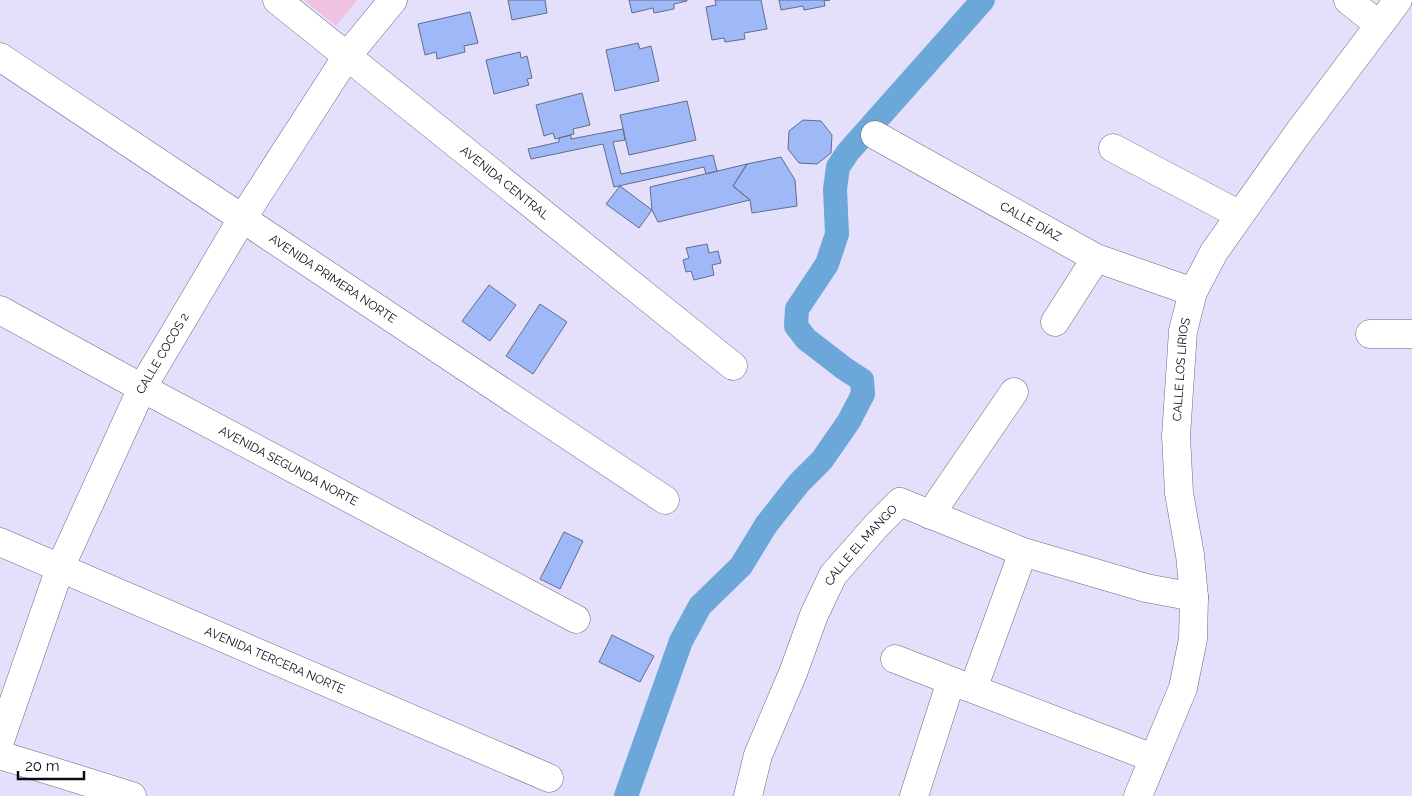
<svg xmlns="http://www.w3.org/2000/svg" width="1412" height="796" viewBox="0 0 1412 796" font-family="Raleway,sans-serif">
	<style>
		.green { fill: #f1c1e0 }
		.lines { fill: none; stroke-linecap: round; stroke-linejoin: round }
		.canal { stroke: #6ba7d8; stroke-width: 24 }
		.building { fill: #9fb8f8; stroke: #626d89 }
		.minor-casing { stroke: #6c6785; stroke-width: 29 }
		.minor { stroke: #fff; stroke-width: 28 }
		.labels { text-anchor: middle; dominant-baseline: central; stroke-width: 5; stroke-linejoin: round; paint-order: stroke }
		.street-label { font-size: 12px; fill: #0c0a15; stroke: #fff }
	</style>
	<rect width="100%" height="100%" fill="#e4e0fb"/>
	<path class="green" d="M304 0H357L336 26Z"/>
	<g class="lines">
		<path class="canal" d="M626 796 681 641 700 606 741 566 766 525 799 483 822 460 849 421 863 394 862 380 845 369 806 339 796 326 797 309 827 264 837 234 835 189 838 167 848 152 983 0"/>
	</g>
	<path class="building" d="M508 0H545L547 13 512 20Z
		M629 0H687V1L674 4V9L654 13 653 8 632 13Z
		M715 0H761L767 29 744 33 745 39 725 42 724 38 712 40 706 7 716 5Z
		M779 0H830L824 1 825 6 804 10 803 6 781 10Z
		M470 12 478 43 464 46 465 52 437 59 436 52 425 55 418 24Z
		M638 43 640 49 651 46 659 81 615 91 606 50Z
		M520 52 521 58 527 56 532 78 527 79 529 85 494 94 486 60Z
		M582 93 590 125 573 129 574 134 559 138 555 139 553 133 544 136 536 105Z
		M687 101 696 140 629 155 620 115Z
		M803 120 821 121 832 135 831 153 817 164 799 163 788 149 789 131Z
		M623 129 625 140 613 142 621 174 713 155 717 171 706 174 704 167 614 187 603 144 531 159 528 149 559 142V138L571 135V139Z
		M781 157 795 180 797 206 752 213 750 200 733 186 747 164Z
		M747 164 733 186 750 200 658 222 652 210 650 187Z
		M620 186 652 210 639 228 606 204Z
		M707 244 709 253 718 251 721 263 712 265 714 275 694 280 691 271 686 272 683 260 689 258 686 248Z
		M489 285 516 305 490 341 462 321Z
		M540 304 567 322 533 374 506 356Z
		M564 532 583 541 560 589 540 579Z
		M612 635 654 656 640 682 599 662Z"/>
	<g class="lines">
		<g class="minor-casing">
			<g id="minor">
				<path id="s1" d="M277 0 733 366"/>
				<path d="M1348 0 1379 25"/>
				<path id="s2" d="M0 57 665 500"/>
				<path id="s3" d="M875 135 1096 258 1193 292"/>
				<path d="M1113 148 1240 215"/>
				<path id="s4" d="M0 310 142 388 576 619"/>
				<path d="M1055 322 1096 258"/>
				<path d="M1370 334H1412"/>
				<path d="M930 515 1014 392"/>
				<path id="s5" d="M0 542 549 778"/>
				<path d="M1023 552 973 689 1153 758"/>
				<path d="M895 659 967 687"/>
				<path id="s6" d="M0 741 60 568 142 388 242 219 347 56 393 0"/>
				<path d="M0 755 132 796"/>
				<path id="s7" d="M748 796 758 755 793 673 814 615 833 575 877 525 900 502 1023 552 1146 588 1194 597"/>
				<path d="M914 796 951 681"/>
				<path id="s8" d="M1138 796 1183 688 1193 639 1194 597 1190 555 1179 493 1176 436 1183 331 1193 292 1214 252 1296 136 1398 0"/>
			</g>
		</g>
		<use href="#minor" class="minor"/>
	</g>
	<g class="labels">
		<g class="street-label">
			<text stroke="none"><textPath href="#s1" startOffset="292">AVENIDA CENTRAL</textPath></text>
			<text stroke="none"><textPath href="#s3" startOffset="178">CALLE DÍAZ</textPath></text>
			<text stroke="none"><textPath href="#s2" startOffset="400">AVENIDA PRIMERA NORTE</textPath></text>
			<text stroke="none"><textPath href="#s6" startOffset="421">CALLE COCOS 2</textPath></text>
			<text stroke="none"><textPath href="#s8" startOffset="438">CALLE LOS LIRIOS</textPath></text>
			<text stroke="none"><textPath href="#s4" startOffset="328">AVENIDA SEGUNDA NORTE</textPath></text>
			<text stroke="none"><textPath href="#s7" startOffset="278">CALLE EL MANGO</textPath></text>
			<text stroke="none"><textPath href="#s5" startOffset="299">AVENIDA TERCERA NORTE</textPath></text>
		</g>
	</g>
	<path d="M18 771v8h66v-8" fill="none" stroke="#0c0a15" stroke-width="2.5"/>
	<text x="25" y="771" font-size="15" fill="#0c0a15" stroke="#ffffff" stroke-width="4" paint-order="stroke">20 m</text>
</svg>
